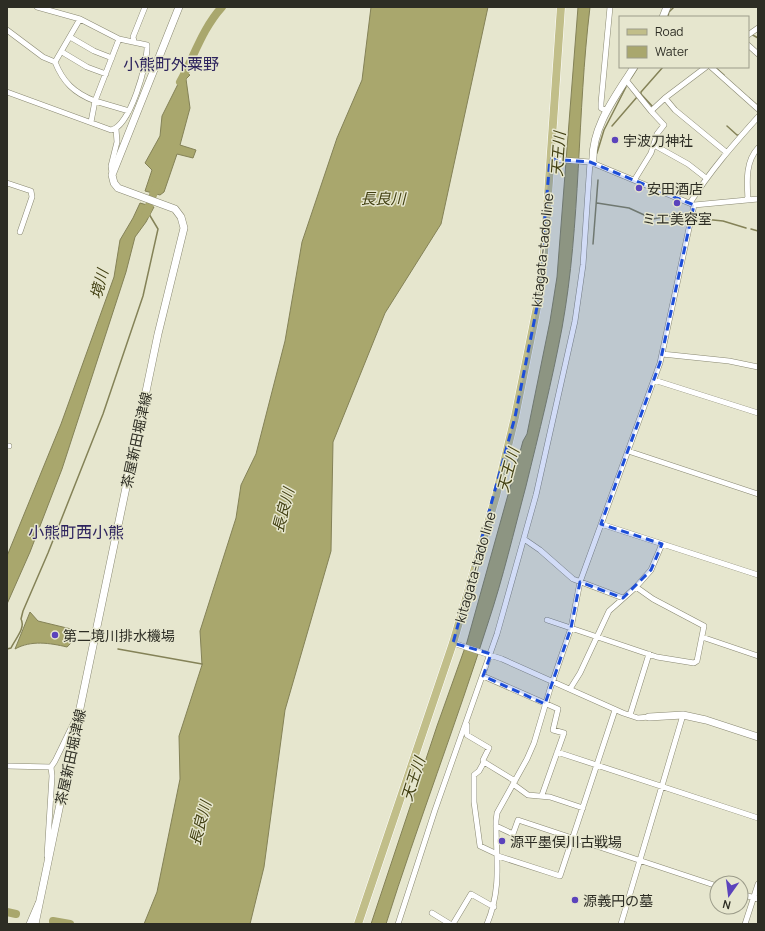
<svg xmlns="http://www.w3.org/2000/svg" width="765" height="931" viewBox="0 0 765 931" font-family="Manrope,'Noto Sans JP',sans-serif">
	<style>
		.water { fill: #a9a76d; stroke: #848257 }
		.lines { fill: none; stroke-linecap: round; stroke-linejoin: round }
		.stream { stroke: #848257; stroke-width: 1.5 }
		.river { stroke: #a9a76d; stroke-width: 8 }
		.street-casing { stroke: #898872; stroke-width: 6 }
		.secondary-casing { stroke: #898872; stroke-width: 8 }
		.primary-casing { stroke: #fff; stroke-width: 9 }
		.street { stroke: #fff; stroke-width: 5 }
		.secondary { stroke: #fff; stroke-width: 7 }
		.primary { stroke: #c1be89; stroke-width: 8 }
		.marked { fill: #1d4ed8; fill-opacity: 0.2; stroke: #1d4ed8; stroke-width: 3; stroke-dasharray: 8 5; stroke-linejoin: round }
		.poi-dot { fill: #5b43bc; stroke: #e6e6ce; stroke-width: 1.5 }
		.labels { text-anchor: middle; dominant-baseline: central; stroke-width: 3; stroke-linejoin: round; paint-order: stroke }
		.poi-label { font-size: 14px; fill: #2d2d24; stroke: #e6e6ce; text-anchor: start }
		.street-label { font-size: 14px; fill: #2d2d24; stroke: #e6e6ce }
		.water-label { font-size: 15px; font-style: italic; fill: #413f11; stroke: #e6e6ce }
		.quarter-label { font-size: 16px; fill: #2d235d; stroke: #e6e6ce }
	</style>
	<rect width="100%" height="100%" fill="#e6e6ce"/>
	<path class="water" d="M371 7H488L441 224 385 313 333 442 331 551 285 710 264 867 250 924H144L157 892 180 779 179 736 202 665 200 631 236 518 241 485 256 454 285 341 302 242 337 138 362 80Z
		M578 7H590C577 114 581 223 562 328 552 381 539 433 526 486 514 531 503 578 488 623 456 724 418 823 386 924H371L437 726 467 642 523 441 527 434 550 321 557 277Z
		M184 72 190 75 186 79 190 108 180 145 196 150 193 158 177 154 164 192 160 195 145 191 152 170 145 163 160 136 162 116Z
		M140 203 154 207 146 222 135 237 126 272 62 469 30 552 7 604V556L61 424 114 277 120 240 133 218Z
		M30 612 38 621 71 629C74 636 73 642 67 647 50 643 31 640 15 649Z"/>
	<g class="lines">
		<path class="stream" d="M669 12 674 7
			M668 17 669 11
			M751 34 758 38
			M715 67 724 75
			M631 78 638 67
			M749 98 757 105
			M653 107 641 94V92L663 67
			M612 126 637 97
			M727 126 737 135H739
			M597 153 604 130 626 87
			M597 203 629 208 653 219 668 216 687 218
			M693 218 723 221 746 228
			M751 229 758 231
			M593 244 598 180
			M7 649 11 648C15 639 26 628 21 619L23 611 48 553 103 414 143 296 158 229 149 214
			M118 649 202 664"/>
		<path class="river" d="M180 82C194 57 202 29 222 7
			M146 214 157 184
			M7 912 16 914
			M53 921 70 924"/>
		<g class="street-casing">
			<path id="street" d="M80 19 55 62C63 82 74 93 95 101L91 122
				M7 30 43 57 55 62
				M748 35 758 28
				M70 37 94 51 112 58
				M119 39 95 101 129 111
				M134 41 133 37 145 7
				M748 45 758 54
				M62 52 87 67 106 74
				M711 67 758 109
				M626 80 651 111 665 98 706 67
				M7 92 111 130C130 127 148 63 147 45L119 39 80 19 37 7
				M665 98 675 110 726 152
				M607 111 601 108V103L610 7
				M654 145 688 164 706 178
				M550 159 590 162 694 205 758 199
				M112 173 111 166 117 142 116 129
				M635 179 651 153 657 134 664 125 651 111
				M7 183 31 191 32 197 20 232
				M748 200C747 182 745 162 758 148
				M690 203C710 171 733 145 758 117
				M662 354 729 361 758 367
				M654 380 758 413
				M7 446H9
				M628 451 758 494
				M601 524 758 575
				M524 539 540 550 573 579 623 598
				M547 620 657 657 694 663 697 661 704 626 653 599 636 587
				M702 637 758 656
				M453 643 502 659 623 713 638 718 649 717
				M483 676 558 709 553 730 564 733 542 795
				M570 689 580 673 609 611 636 587 651 570 662 544
				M630 715 649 654
				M467 725V735L489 748 483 760 484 762 515 781
				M557 752 758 818
				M484 762 479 771 474 775V802L480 846 497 854
				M7 766 51 767 55 761 74 722 77 718
				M513 784 528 795 550 797 583 808
				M496 826 513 834 518 820 717 886
				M47 856 52 776 51 767
				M498 856 560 876 615 710
				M741 894 758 899
				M432 913 450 924
				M29 924 38 903
				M398 924 435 810 497 634 536 495 575 321 583 265 590 162
				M453 924 471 894 494 907
				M487 924C502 888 496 859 496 821L497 813 527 759 534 743 550 689 571 628 580 582 660 363 694 205
				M621 924 683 715
				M745 924 758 884"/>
		</g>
		<g class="secondary-casing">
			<path id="secondary" d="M663 17 667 7
				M593 163C591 127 616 96 634 67
				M649 717 683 715 706 720 758 737
				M35 924 158 334 184 228 181 217 175 209 118 188 114 183 112 175 179 7"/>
		</g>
		<g class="primary-casing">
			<path id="primary" d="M358 924 453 643 496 496 515 417 537 307 544 253 561 7"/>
		</g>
		<use href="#street" class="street"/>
		<use href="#secondary" class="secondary"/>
		<use href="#primary" class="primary"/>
	</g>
	<path class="marked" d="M550 159 590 162 694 205 660 363 601 524 662 544 651 570 623 598 580 582 571 628 545 704 483 676 491 654 453 643 515 417 537 307Z"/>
	<g class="poi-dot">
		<circle cx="615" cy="140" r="4"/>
		<circle cx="639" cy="188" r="4"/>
		<circle cx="677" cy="203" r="4"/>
		<circle cx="55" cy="635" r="4"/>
		<circle cx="502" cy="841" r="4"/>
		<circle cx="575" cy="900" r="4"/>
	</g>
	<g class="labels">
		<g class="poi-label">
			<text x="623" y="140">宇波刀神社</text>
			<text x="647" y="188">安田酒店</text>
			<text x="677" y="218" text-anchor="middle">ミエ美容室</text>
			<text x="63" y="635">第二境川排水機場</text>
			<text x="510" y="841">源平墨俣川古戦場</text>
			<text x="583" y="900">源義円の墓</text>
		</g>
		<g class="street-label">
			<text transform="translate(542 250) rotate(-84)">kitagata-tado line</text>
			<text transform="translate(136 440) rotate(-78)">茶屋新田堀津線</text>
			<text transform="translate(475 567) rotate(-74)">kitagata-tado line</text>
			<text transform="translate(70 757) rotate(-78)">茶屋新田堀津線</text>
		</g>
		<g class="water-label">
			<text transform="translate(558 154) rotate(-86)">天王川</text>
			<text x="383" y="198">長良川</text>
			<text transform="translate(99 284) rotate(-75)">境川</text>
			<text transform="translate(508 470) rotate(-75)">天王川</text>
			<text transform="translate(283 510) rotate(-75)">長良川</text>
			<text transform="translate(413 779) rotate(-72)">天王川</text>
			<text transform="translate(200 823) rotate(-75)">長良川</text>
		</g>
		<g class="quarter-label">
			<text x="171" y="64">小熊町外粟野</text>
			<text x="76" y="532">小熊町西小熊</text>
		</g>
	</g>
	<rect width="765" height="931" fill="none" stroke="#2d2d24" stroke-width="16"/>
	<rect x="619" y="16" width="130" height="52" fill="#e6e6ce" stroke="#9c9c8a"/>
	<rect x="627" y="29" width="20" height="6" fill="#c1be89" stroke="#9c9c8a"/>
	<text x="655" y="36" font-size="12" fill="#2d2d24">Road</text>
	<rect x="627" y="46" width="20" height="12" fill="#a9a76d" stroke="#9c9c8a"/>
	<text x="655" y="56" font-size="12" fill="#2d2d24">Water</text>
	<g transform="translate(729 895) rotate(194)"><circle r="19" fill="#e6e6ce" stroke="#9c9c8a"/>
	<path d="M0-3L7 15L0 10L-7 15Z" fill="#5b43bc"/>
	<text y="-6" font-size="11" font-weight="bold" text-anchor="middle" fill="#2d2d24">N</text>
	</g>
</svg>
